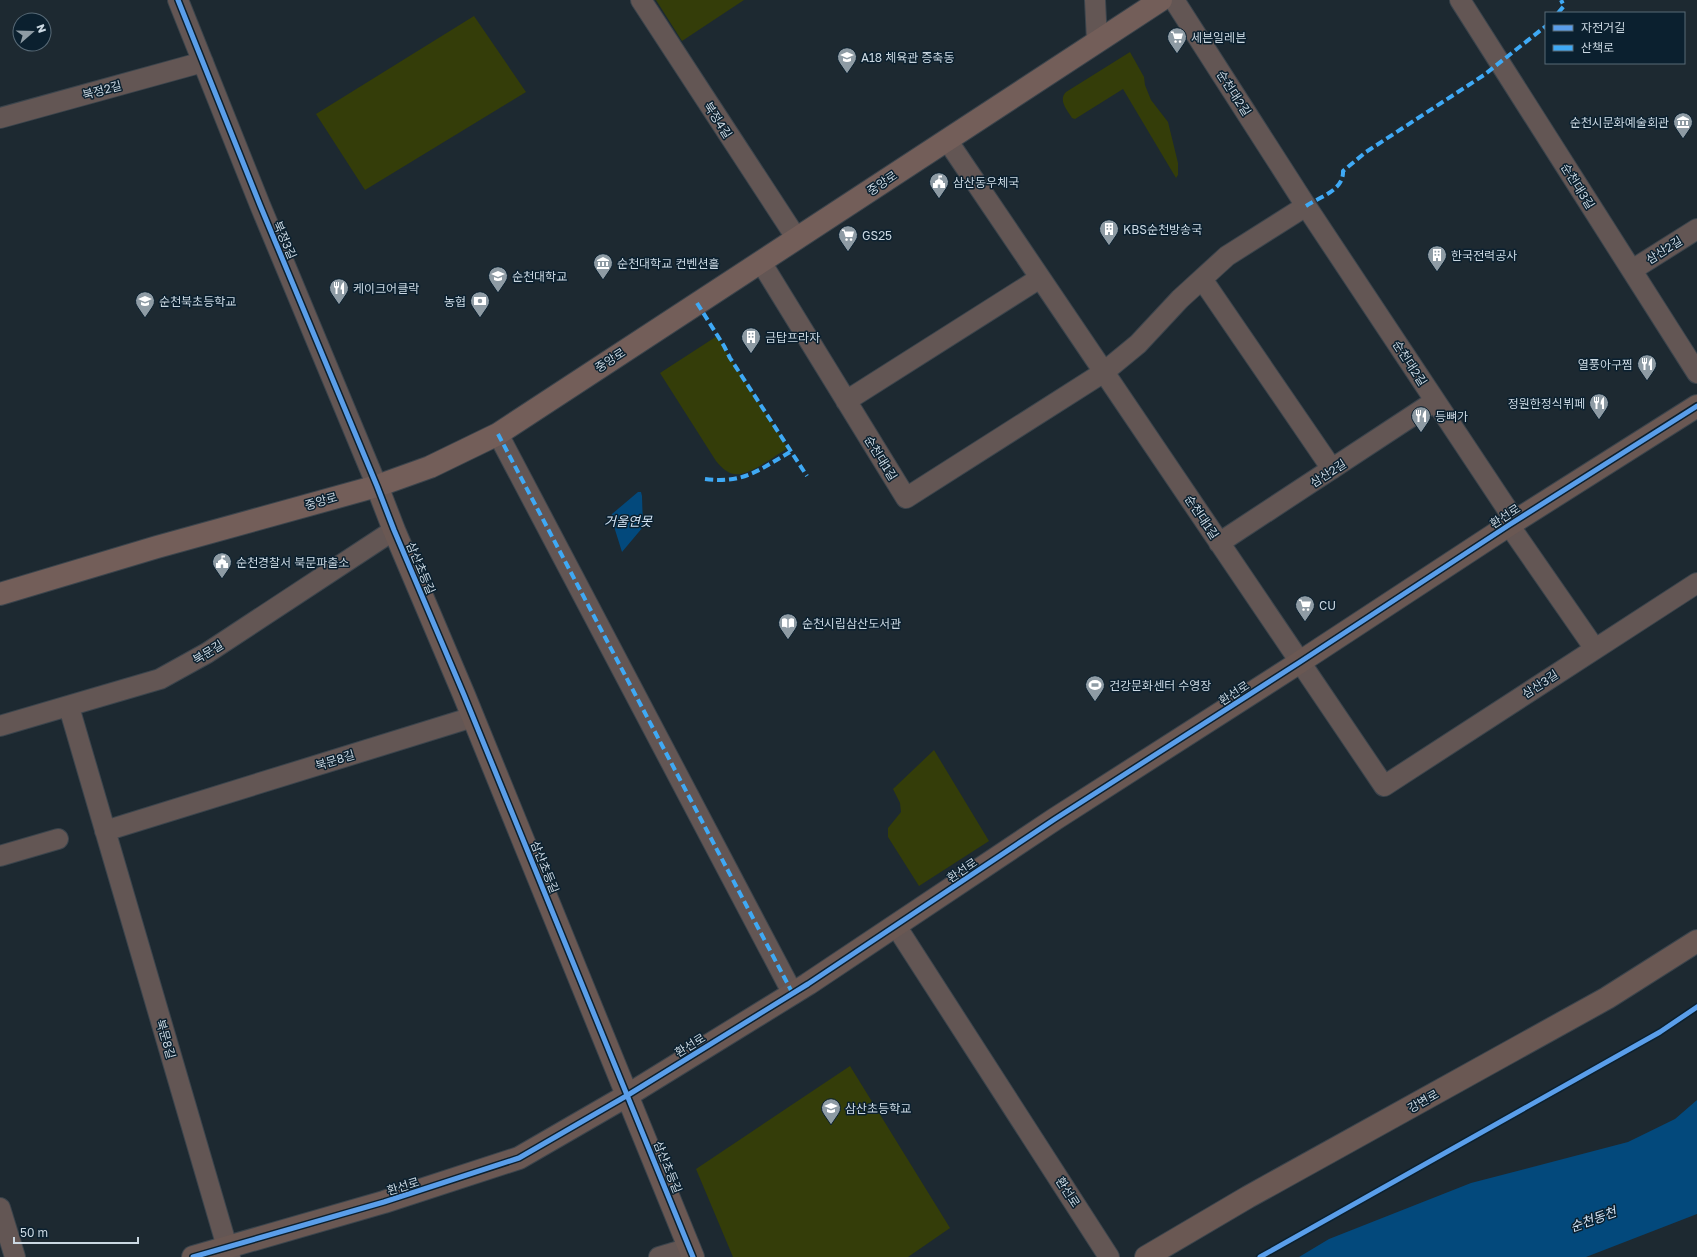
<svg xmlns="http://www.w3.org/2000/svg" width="1697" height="1257" viewBox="0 0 1697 1257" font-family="'Golos Text','Noto Sans KR',sans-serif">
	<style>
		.green { fill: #343d09 }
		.water { fill: #03497c }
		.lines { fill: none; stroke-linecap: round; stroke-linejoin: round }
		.street-casing { stroke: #3b444c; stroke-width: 22 }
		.secondary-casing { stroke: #3b444c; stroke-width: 24 }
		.primary-casing { stroke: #3b444c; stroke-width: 24 }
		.street { stroke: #635654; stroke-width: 20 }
		.secondary { stroke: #6a5853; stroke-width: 22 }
		.primary { stroke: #735e59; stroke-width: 22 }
		.quiet { stroke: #3fa9f5; stroke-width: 4; stroke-dasharray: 8 4; stroke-linecap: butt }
		.cycleway-casing { stroke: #0b202f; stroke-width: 8 }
		.cycleway { stroke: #5a9eea; stroke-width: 5 }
		.labels { text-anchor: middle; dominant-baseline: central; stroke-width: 3; stroke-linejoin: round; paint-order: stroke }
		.poi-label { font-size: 12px; fill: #cbd8e2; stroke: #0b202f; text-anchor: start }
		.street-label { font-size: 12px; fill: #cbd8e2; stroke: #0b202f }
		.water-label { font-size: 13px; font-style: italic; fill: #d3e3f4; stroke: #0b202f }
	</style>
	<rect width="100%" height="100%" fill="#1d2931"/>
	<path class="green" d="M656 0H744L682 41Z
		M474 16 526 92 365 190 316 114Z
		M1130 52 1144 77 1145 85 1151 100 1168 122 1178 163V175L1176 178 1123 89 1075 119 1072 118C1067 110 1058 100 1066 92Z
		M717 336 730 358 788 448C776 455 748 477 734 474 727 473 721 467 716 461L660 373Z
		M934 750 989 841 919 886 888 837V828L901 812 900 803 893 789Z
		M850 1066 950 1228 908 1257H733L696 1169Z"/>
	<path class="water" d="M638 492H641L642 496 643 527 622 552 611 517 612 514Z
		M1697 1100V1214L1586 1257H1299L1329 1239 1471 1183 1628 1142 1675 1119Z"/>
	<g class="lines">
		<g class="street-casing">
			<path id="street" d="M178 0 260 205 377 486
				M641 0 797 239
				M1095 0 1097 41
				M1174 0 1306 206 1515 521
				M1460 0 1697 373
				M0 118 203 62
				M947 140 1384 786 1697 583
				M761 262 906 498 1104 372 1138 344 1180 299 1227 256 1306 206
				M1632 270 1697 229
				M1202 279 1332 469
				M846 401 1040 278
				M498 434 793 994
				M1509 525 1595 649
				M1219 543 1435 401
				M69 707 230 1257
				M0 726 160 679 207 653 394 530
				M105 831 473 717
				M0 856 58 839
				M896 926 1109 1257
				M0 1208 15 1257
				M659 1257 689 1248"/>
		</g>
		<g class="secondary-casing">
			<path id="secondary" d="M377 486 394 530 464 695 693 1257
				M193 1257 384 1202 519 1158 628 1095 808 984 1055 819 1300 662 1509 525 1697 406
				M1146 1257 1248 1197 1607 998 1697 941"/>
		</g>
		<g class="primary-casing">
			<path id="primary" d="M0 594 157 547 377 486 430 467 498 434 1161 0"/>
		</g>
		<use href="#street" class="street"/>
		<use href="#secondary" class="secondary"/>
		<use href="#primary" class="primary"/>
		<path class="quiet" d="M1558 13 1564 6 1561 0
			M1306 206C1320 197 1344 190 1343 171L1366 152 1484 75 1546 26
			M697 303 724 346 730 358 807 476
			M498 434 793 994
			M705 479C743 484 759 470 790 452"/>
		<g class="cycleway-casing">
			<path id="cycleway" d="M178 0 260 205 377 486 394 530 464 695 693 1257
				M193 1257 384 1202 519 1158 628 1095 808 984 1055 819 1300 662 1509 525 1697 406
				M1260 1257 1660 1032 1697 1007"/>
		</g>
		<use href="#cycleway" class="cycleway"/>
	</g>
	<defs>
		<g id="supermarket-pin" transform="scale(1)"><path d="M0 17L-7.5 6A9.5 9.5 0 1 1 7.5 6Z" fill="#8e9ba4" stroke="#0b202f"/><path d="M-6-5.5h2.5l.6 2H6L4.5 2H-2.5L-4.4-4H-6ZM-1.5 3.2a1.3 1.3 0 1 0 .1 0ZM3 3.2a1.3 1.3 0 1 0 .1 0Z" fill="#fff"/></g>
		<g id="university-pin" transform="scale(1)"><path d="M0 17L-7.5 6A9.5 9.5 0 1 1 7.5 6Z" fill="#8e9ba4" stroke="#0b202f"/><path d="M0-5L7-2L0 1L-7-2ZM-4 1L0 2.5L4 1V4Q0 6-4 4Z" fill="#fff"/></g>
		<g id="museum-pin" transform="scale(1)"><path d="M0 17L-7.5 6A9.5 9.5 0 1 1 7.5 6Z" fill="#8e9ba4" stroke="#0b202f"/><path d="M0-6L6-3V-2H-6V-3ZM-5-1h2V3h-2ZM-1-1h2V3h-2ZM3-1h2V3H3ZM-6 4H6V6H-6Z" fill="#fff"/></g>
		<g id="civic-pin" transform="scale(1)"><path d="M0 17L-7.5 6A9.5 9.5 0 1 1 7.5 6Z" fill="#8e9ba4" stroke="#0b202f"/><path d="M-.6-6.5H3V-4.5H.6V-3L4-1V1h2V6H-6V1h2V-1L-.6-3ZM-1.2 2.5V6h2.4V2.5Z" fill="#fff"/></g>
		<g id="building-pin" transform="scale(1)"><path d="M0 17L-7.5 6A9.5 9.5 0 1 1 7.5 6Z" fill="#8e9ba4" stroke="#0b202f"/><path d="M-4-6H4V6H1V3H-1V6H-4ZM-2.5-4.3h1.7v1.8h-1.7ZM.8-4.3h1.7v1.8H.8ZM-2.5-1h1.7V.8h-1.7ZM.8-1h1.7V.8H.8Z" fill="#fff"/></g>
		<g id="restaurant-pin" transform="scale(1)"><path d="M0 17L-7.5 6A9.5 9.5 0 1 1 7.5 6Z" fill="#8e9ba4" stroke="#0b202f"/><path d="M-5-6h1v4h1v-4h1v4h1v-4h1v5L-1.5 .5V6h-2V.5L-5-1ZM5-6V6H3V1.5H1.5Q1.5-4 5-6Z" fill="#fff"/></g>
		<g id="school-pin" transform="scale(1)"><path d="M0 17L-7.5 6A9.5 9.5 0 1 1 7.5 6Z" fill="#8e9ba4" stroke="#0b202f"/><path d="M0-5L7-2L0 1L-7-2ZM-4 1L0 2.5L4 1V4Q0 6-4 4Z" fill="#fff"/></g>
		<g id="bank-pin" transform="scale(1)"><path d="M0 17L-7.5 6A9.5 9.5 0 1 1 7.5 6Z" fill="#8e9ba4" stroke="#0b202f"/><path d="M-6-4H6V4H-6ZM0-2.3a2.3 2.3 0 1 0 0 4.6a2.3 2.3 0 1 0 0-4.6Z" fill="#fff"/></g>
		<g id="library-pin" transform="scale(1)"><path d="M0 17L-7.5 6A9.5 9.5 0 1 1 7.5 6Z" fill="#8e9ba4" stroke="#0b202f"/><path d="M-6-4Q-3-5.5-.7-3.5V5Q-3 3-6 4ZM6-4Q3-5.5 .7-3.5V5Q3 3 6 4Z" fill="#fff"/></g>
		<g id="stadium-pin" transform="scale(1)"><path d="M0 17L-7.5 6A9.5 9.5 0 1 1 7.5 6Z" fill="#8e9ba4" stroke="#0b202f"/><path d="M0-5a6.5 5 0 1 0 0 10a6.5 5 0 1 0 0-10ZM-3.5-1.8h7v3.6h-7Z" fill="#fff"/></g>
	</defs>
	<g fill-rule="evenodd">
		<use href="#supermarket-pin" x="1177" y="37"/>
		<use href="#university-pin" x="847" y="57"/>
		<use href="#museum-pin" x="1683" y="122"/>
		<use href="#civic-pin" x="939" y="182"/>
		<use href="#building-pin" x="1109" y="229"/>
		<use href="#supermarket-pin" x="848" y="235"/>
		<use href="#building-pin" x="1437" y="255"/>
		<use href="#museum-pin" x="603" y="263"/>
		<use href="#university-pin" x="498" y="276"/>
		<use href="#restaurant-pin" x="339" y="288"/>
		<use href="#school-pin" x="145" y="301"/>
		<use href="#bank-pin" x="480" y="301"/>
		<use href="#building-pin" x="751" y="337"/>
		<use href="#restaurant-pin" x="1647" y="364"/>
		<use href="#restaurant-pin" x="1599" y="403"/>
		<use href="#restaurant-pin" x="1421" y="416"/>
		<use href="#civic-pin" x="222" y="562"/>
		<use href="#supermarket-pin" x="1305" y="605"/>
		<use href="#library-pin" x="788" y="623"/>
		<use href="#stadium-pin" x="1095" y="685"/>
		<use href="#school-pin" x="831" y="1108"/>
	</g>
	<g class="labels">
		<g class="poi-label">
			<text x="1191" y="37">세븐일레븐</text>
			<text x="861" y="57">A18 체육관 증축동</text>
			<text x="1669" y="122" text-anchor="end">순천시문화예술회관</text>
			<text x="953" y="182">삼산동우체국</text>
			<text x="1123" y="229">KBS순천방송국</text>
			<text x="862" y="235">GS25</text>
			<text x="1451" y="255">한국전력공사</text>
			<text x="617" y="263">순천대학교 컨벤션홀</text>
			<text x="512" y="276">순천대학교</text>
			<text x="353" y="288">케이크어클락</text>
			<text x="159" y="301">순천북초등학교</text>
			<text x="466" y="301" text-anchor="end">농협</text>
			<text x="765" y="337">금탑프라자</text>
			<text x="1633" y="364" text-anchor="end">열풍아구찜</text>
			<text x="1585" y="403" text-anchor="end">정원한정식뷔페</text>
			<text x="1435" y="416">등뼈가</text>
			<text x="236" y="562">순천경찰서 북문파출소</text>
			<text x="1319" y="605">CU</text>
			<text x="802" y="623">순천시립삼산도서관</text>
			<text x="1109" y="685">건강문화센터 수영장</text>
			<text x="845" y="1108">삼산초등학교</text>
		</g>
		<g class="street-label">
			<text transform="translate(102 90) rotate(-15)">북정2길</text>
			<text transform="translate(1234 93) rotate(57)">순천대2길</text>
			<text transform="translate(718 120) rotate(57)">북정4길</text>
			<text transform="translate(882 183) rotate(-34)">중앙로</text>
			<text transform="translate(1578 186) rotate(58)">순천대3길</text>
			<text transform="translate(285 240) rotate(67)">북정3길</text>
			<text transform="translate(1664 250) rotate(-32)">삼산2길</text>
			<text transform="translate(610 360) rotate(-33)">중앙로</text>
			<text transform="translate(1410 363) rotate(57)">순천대2길</text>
			<text transform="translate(881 458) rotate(58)">순천대1길</text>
			<text transform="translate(1328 473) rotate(-33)">삼산2길</text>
			<text transform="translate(321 501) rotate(-16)">중앙로</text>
			<text transform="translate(1505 516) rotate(-33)">환선로</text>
			<text transform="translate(1202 517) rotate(56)">순천대1길</text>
			<text transform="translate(421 568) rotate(67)">삼산초등길</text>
			<text transform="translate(208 652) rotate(-32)">북문길</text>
			<text transform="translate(1540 684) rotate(-33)">삼산3길</text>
			<text transform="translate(1234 693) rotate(-33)">환선로</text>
			<text transform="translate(335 760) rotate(-17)">북문8길</text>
			<text transform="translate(545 867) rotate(68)">삼산초등길</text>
			<text transform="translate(962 870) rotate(-34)">환선로</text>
			<text transform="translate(166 1039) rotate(74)">북문8길</text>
			<text transform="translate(690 1045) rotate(-32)">환선로</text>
			<text transform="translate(1423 1101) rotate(-29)">강변로</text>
			<text transform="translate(668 1167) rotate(68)">삼산초등길</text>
			<text transform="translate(403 1186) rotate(-17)">환선로</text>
			<text transform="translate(1068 1192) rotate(57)">환선로</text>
		</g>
		<g class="water-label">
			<text x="628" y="521">거울연못</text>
			<text transform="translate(1593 1219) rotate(-20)">순천동천</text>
		</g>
	</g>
	<rect x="1545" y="12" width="140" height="52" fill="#0b202f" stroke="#586a77"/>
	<rect x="1553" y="25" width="20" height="6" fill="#5a9eea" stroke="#586a77"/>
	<text x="1581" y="32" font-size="12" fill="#cbd8e2">자전거길</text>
	<rect x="1553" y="45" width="20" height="6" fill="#3fa9f5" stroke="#586a77"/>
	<text x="1581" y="52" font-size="12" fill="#cbd8e2">산책로</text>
	<g transform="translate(32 32) rotate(70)"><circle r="19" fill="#0b202f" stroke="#586a77"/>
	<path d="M0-3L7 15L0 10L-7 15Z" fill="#8e9ba4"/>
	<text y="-6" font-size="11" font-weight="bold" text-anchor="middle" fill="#cbd8e2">N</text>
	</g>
	<path d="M14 1237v6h124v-6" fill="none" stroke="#cbd8e2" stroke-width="2"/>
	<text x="20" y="1237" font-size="12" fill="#cbd8e2" stroke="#0b202f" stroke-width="3" paint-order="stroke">50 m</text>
</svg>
